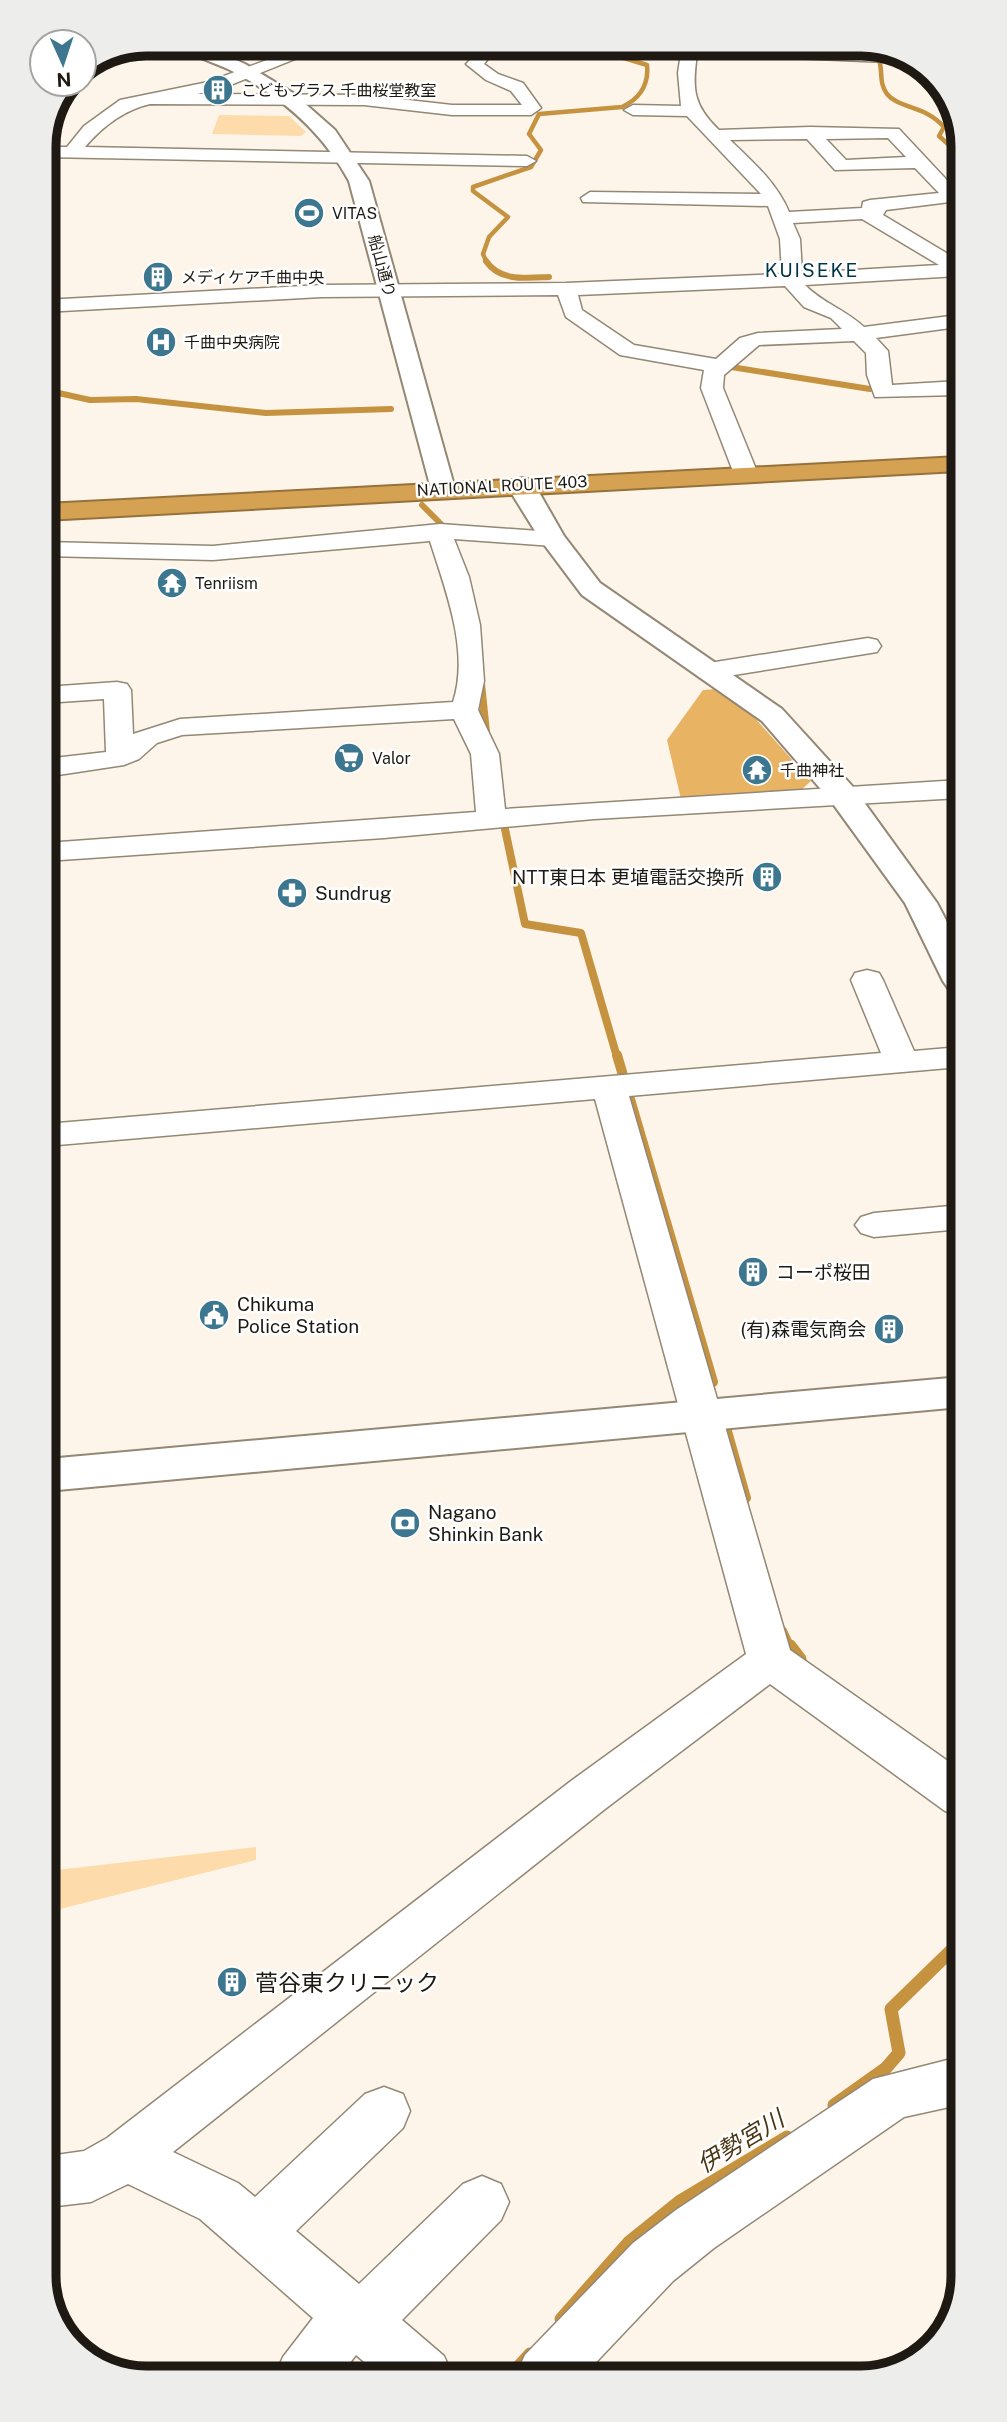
<svg xmlns="http://www.w3.org/2000/svg" width="1007" height="2422" viewBox="0 0 1007 2422" font-family="'Public Sans','Noto Sans JP',sans-serif">
	<style>
		.green { fill: #fddbaa }
		.forest { fill: #e8b362 }
		.lines { fill: none; stroke-linecap: round; stroke-linejoin: round }
		.stream-far4 { stroke: #c5923f; stroke-width: 4.5 }
		.stream-far3 { stroke: #c5923f; stroke-width: 6 }
		.stream-far2 { stroke: #c5923f; stroke-width: 8 }
		.stream-far1 { stroke: #c5923f; stroke-width: 10 }
		.stream { stroke: #c5923f; stroke-width: 13 }
		.street-casing { stroke: #938775; stroke-width: 3 }
		.secondary-casing { stroke: #938775; stroke-width: 4 }
		.highway-casing { stroke: #95723c; stroke-width: 4 }
		.street { fill: #fff; fill-rule: evenodd }
		.secondary { fill: #fff; fill-rule: evenodd }
		.highway { fill: #d5a253; fill-rule: evenodd }
		.labels { text-anchor: middle; dominant-baseline: central; stroke-width: 5; stroke-linejoin: round; paint-order: stroke }
		.far-poi-label { font-size: 16px; fill: #1e1912; stroke: #fff; text-anchor: start }
		.far-street-label { font-size: 16px; fill: #1e1912; stroke: #fff }
		.far-quarter-label { font-size: 19px; letter-spacing: 2px; fill: #003547; stroke: #fff }
		.poi-label { font-size: 19px; fill: #1e1912; stroke: #fff; text-anchor: start }
		.near-poi-label { font-size: 23px; fill: #1e1912; stroke: #fff; text-anchor: start }
		.near-water-label { font-size: 24px; font-style: italic; fill: #4b3512; stroke: #fff }
		.rim { fill: none; stroke: #1e1912; stroke-width: 9 }
	</style>
	<rect width="100%" height="100%" fill="#fef5ea"/>
	<path class="green" d="M219 115 289 116 306 132 301 136 212 134Z
		M256 1847V1860L48 1912V1871Z"/>
	<path class="forest" d="M716 689 754 717 811 781 799 792 681 799 667 740 703 690Z"/>
	<g class="lines">
		<path class="stream-far4" d="M868 44C889 62 875 78 887 94 899 109 925 105 944 127L939 136 958 153
			M487 263 483 254 489 237 508 217 473 191V187L531 167 541 150 529 134 539 114 622 107C639 99 649 85 647 65L578 44"/>
		<path class="stream-far3" d="M486 261C500 282 527 278 549 277
			M725 366 870 389
			M54 392 90 400 136 399 266 413 391 409
			M422 505 445 528"/>
		<path class="stream-far2" d="M481 684 486 732
			M502 815 525 924 581 933 617 1057"/>
		<path class="stream-far1" d="M617 1055 713 1382
			M727 1431 746 1498
			M782 1631 790 1648"/>
		<path class="stream" d="M790 1646 800 1659
			M834 2105 886 2068 899 2053 891 2009 962 1940
			M561 2319 629 2242 680 2201 787 2137
			M510 2376 530 2354"/>
		<g class="street-casing">
			<path id="street" d="M310 44H332L218 90 197 94 364 95 452 105H522L511 91 486 80 466 64 478 52 471 44H490L495 49 484 64 498 74 523 83 541 108 531 115H452L364 105 150 104C124 110 102 127 85 147L527 156 536 161 527 166 44 157V147H67L84 126 120 100 208 82Z
				M583 44H693L893 53 924 65 946 96C929 96 915 79 911 63L697 54C692 89 693 105 719 130L810 127 899 129 958 192V201L886 210 883 215 958 260V276L805 285C824 304 843 308 864 327L958 315V327L876 338 888 351 892 385 959 381V395L875 397 867 375 866 353 854 341 759 345 724 375 723 388 758 474 754 479H738L734 474 701 388 704 370 620 355 566 317 558 295 321 297 44 312V300L321 285 566 283 782 274 780 239 768 206 583 202 581 198 590 192 761 194 687 116 633 115 624 110 633 105 681 106 678 73 681 53 591 49ZM888 138 906 157 846 160 826 139ZM807 139 835 170 915 168 939 193 870 200 863 202 862 208 789 212C777 183 752 161 730 140ZM862 219 939 265 802 273 800 239 793 223ZM785 286 804 307 831 318 842 329 758 333 740 338 716 359 634 345 582 310 578 295Z
				M440 524 553 532 562 534 565 539 562 544 553 546 454 539 469 577 480 625 484 681 478 710 499 754 505 809 960 780V798L594 819 384 838 46 861V843L476 812 471 754 454 719 182 735 157 743 139 759 124 765 45 777V759L106 752 104 699 45 703V687L117 682 127 684 131 690 133 734 180 719 453 702C470 651 445 589 430 541L213 560 45 556V542L213 546Z
				M868 638 877 640 881 646 877 652 709 679 699 677 695 671 699 665 709 663Z
				M867 970 879 973 883 980 914 1051 960 1047V1067L629 1096 790 1650 962 1771V1816L945 1811 770 1684 605 1809 173 2152 238 2183 255 2197 365 2094 384 2087 403 2094 410 2111 403 2128 296 2231 359 2284 463 2184 482 2176 501 2184 509 2202 501 2220 402 2320 444 2356 453 2376H381L356 2355 339 2377H274L283 2357 313 2318 200 2219 128 2184 91 2202 49 2207V2156L84 2151 107 2138 571 1781 746 1654 595 1099 46 1146V1124L881 1053 851 980 855 973Z
				M961 1205V1229L874 1237 861 1233 855 1225 861 1217 874 1213Z
				M963 2056V2104L904 2117 714 2248 673 2281 584 2375H516L525 2355 633 2243 676 2210 873 2079Z"/>
		</g>
		<g class="secondary-casing">
			<path id="secondary" d="M179 44H200L245 64 293 93 335 130 369 181 455 489 452 494H434L431 489 349 181C322 131 282 97 232 71 217 63 188 56 179 44Z
				M523 478 532 480 564 536 600 583 782 709 853 787 937 903 960 947V991L948 988 943 981 905 903 831 801 762 721 582 595 540 539 512 494 511 485 514 480Z
				M961 1377V1407L47 1491V1459Z"/>
		</g>
		<g class="highway-casing">
			<path id="highway" d="M959 457V471L45 520V504Z"/>
		</g>
		<use href="#street" class="street"/>
		<use href="#secondary" class="secondary"/>
		<use href="#highway" class="highway"/>
	</g>
	<defs>
		<g id="building-disc" transform="scale(1.575)"><circle r="9.5" fill="#3c778f" stroke="#fff"/><path d="M-4-6H4V6H1V3H-1V6H-4ZM-2.5-4.3h1.7v1.8h-1.7ZM.8-4.3h1.7v1.8H.8ZM-2.5-1h1.7V.8h-1.7ZM.8-1h1.7V.8H.8Z" fill="#fff"/></g>
		<g id="stadium-disc" transform="scale(1.575)"><circle r="9.5" fill="#3c778f" stroke="#fff"/><path d="M0-5a6.5 5 0 1 0 0 10a6.5 5 0 1 0 0-10ZM-3.5-1.8h7v3.6h-7Z" fill="#fff"/></g>
		<g id="hospital-disc" transform="scale(1.575)"><circle r="9.5" fill="#3c778f" stroke="#fff"/><path d="M-5-5h3v3.5h4V-5h3V5h-3V1.5h-4V5h-3Z" fill="#fff"/></g>
		<g id="temple-disc" transform="scale(1.575)"><circle r="9.5" fill="#3c778f" stroke="#fff"/><path d="M0-6L5-2H3V0L6.5 2.5H4V6H1.5V3h-3V6H-4V2.5H-6.5L-3 0V-2H-5Z" fill="#fff"/></g>
		<g id="supermarket-disc" transform="scale(1.575)"><circle r="9.5" fill="#3c778f" stroke="#fff"/><path d="M-6-5.5h2.5l.6 2H6L4.5 2H-2.5L-4.4-4H-6ZM-1.5 3.2a1.3 1.3 0 1 0 .1 0ZM3 3.2a1.3 1.3 0 1 0 .1 0Z" fill="#fff"/></g>
		<g id="pharmacy-disc" transform="scale(1.575)"><circle r="9.5" fill="#3c778f" stroke="#fff"/><path d="M-2-6h4v4h4v4h-4v4h-4v-4h-4v-4h4Z" fill="#fff"/></g>
		<g id="civic-disc" transform="scale(1.575)"><circle r="9.5" fill="#3c778f" stroke="#fff"/><path d="M-.6-6.5H3V-4.5H.6V-3L4-1V1h2V6H-6V1h2V-1L-.6-3ZM-1.2 2.5V6h2.4V2.5Z" fill="#fff"/></g>
		<g id="bank-disc" transform="scale(1.575)"><circle r="9.5" fill="#3c778f" stroke="#fff"/><path d="M-6-4H6V4H-6ZM0-2.3a2.3 2.3 0 1 0 0 4.6a2.3 2.3 0 1 0 0-4.6Z" fill="#fff"/></g>
	</defs>
	<g fill-rule="evenodd">
		<use href="#building-disc" x="218" y="90"/>
		<use href="#stadium-disc" x="309" y="213"/>
		<use href="#building-disc" x="158" y="277"/>
		<use href="#hospital-disc" x="161" y="342"/>
		<use href="#temple-disc" x="172" y="583"/>
		<use href="#supermarket-disc" x="349" y="758"/>
		<use href="#temple-disc" x="757" y="770"/>
		<use href="#building-disc" x="767" y="877"/>
		<use href="#pharmacy-disc" x="292" y="893"/>
		<use href="#building-disc" x="753" y="1272"/>
		<use href="#civic-disc" x="214" y="1315"/>
		<use href="#building-disc" x="889" y="1329"/>
		<use href="#bank-disc" x="405" y="1523"/>
		<use href="#building-disc" x="232" y="1982"/>
	</g>
	<g class="labels">
		<g class="far-poi-label">
			<text x="241" y="90">こどもプラス 千曲桜堂教室</text>
			<text x="332" y="213">VITAS</text>
			<text x="181" y="277">メディケア千曲中央</text>
			<text x="184" y="342">千曲中央病院</text>
			<text x="195" y="583">Tenriism</text>
			<text x="372" y="758">Valor</text>
			<text x="780" y="770">千曲神社</text>
		</g>
		<g class="far-street-label">
			<text transform="translate(382 266) rotate(75)">船山通り</text>
			<text transform="translate(502 486) rotate(-3)">NATIONAL ROUTE 403</text>
		</g>
		<g class="far-quarter-label">
			<text x="812" y="270">KUISEKE</text>
		</g>
		<g class="poi-label">
			<text x="744" y="877" text-anchor="end">NTT東日本 更埴電話交換所</text>
			<text x="315" y="893">Sundrug</text>
			<text x="776" y="1272">コーポ桜田</text>
			<text x="237" y="1304">Chikuma<tspan x="237" dy="22">Police Station</tspan></text>
			<text x="866" y="1329" text-anchor="end">(有)森電気商会</text>
			<text x="428" y="1512">Nagano<tspan x="428" dy="22">Shinkin Bank</tspan></text>
		</g>
		<g class="near-poi-label">
			<text x="255" y="1982">菅谷東クリニック</text>
		</g>
		<g class="near-water-label">
			<text transform="translate(740 2141) rotate(-31)">伊勢宮川</text>
		</g>
	</g>
	<path d="M0 0H1007V2422H0ZM146 56H861A90 90 0 0 1 951 146V2276A90 90 0 0 1 861 2366H146A90 90 0 0 1 56 2276V146A90 90 0 0 1 146 56Z" fill="#ededec" fill-rule="evenodd"/>
	<path class="rim" d="M146 56H861A90 90 0 0 1 951 146V2276A90 90 0 0 1 861 2366H146A90 90 0 0 1 56 2276V146A90 90 0 0 1 146 56Z"/>
	<g transform="translate(63 63) rotate(177)"><circle r="33" fill="#ffffff" stroke="#a5a3a0" stroke-width="2"/>
	<path d="M0-5L12 26L0 18L-12 26Z" fill="#3c778f"/>
	<text y="-10" font-size="19" font-weight="bold" text-anchor="middle" fill="#1e1912">N</text>
	</g>
</svg>
